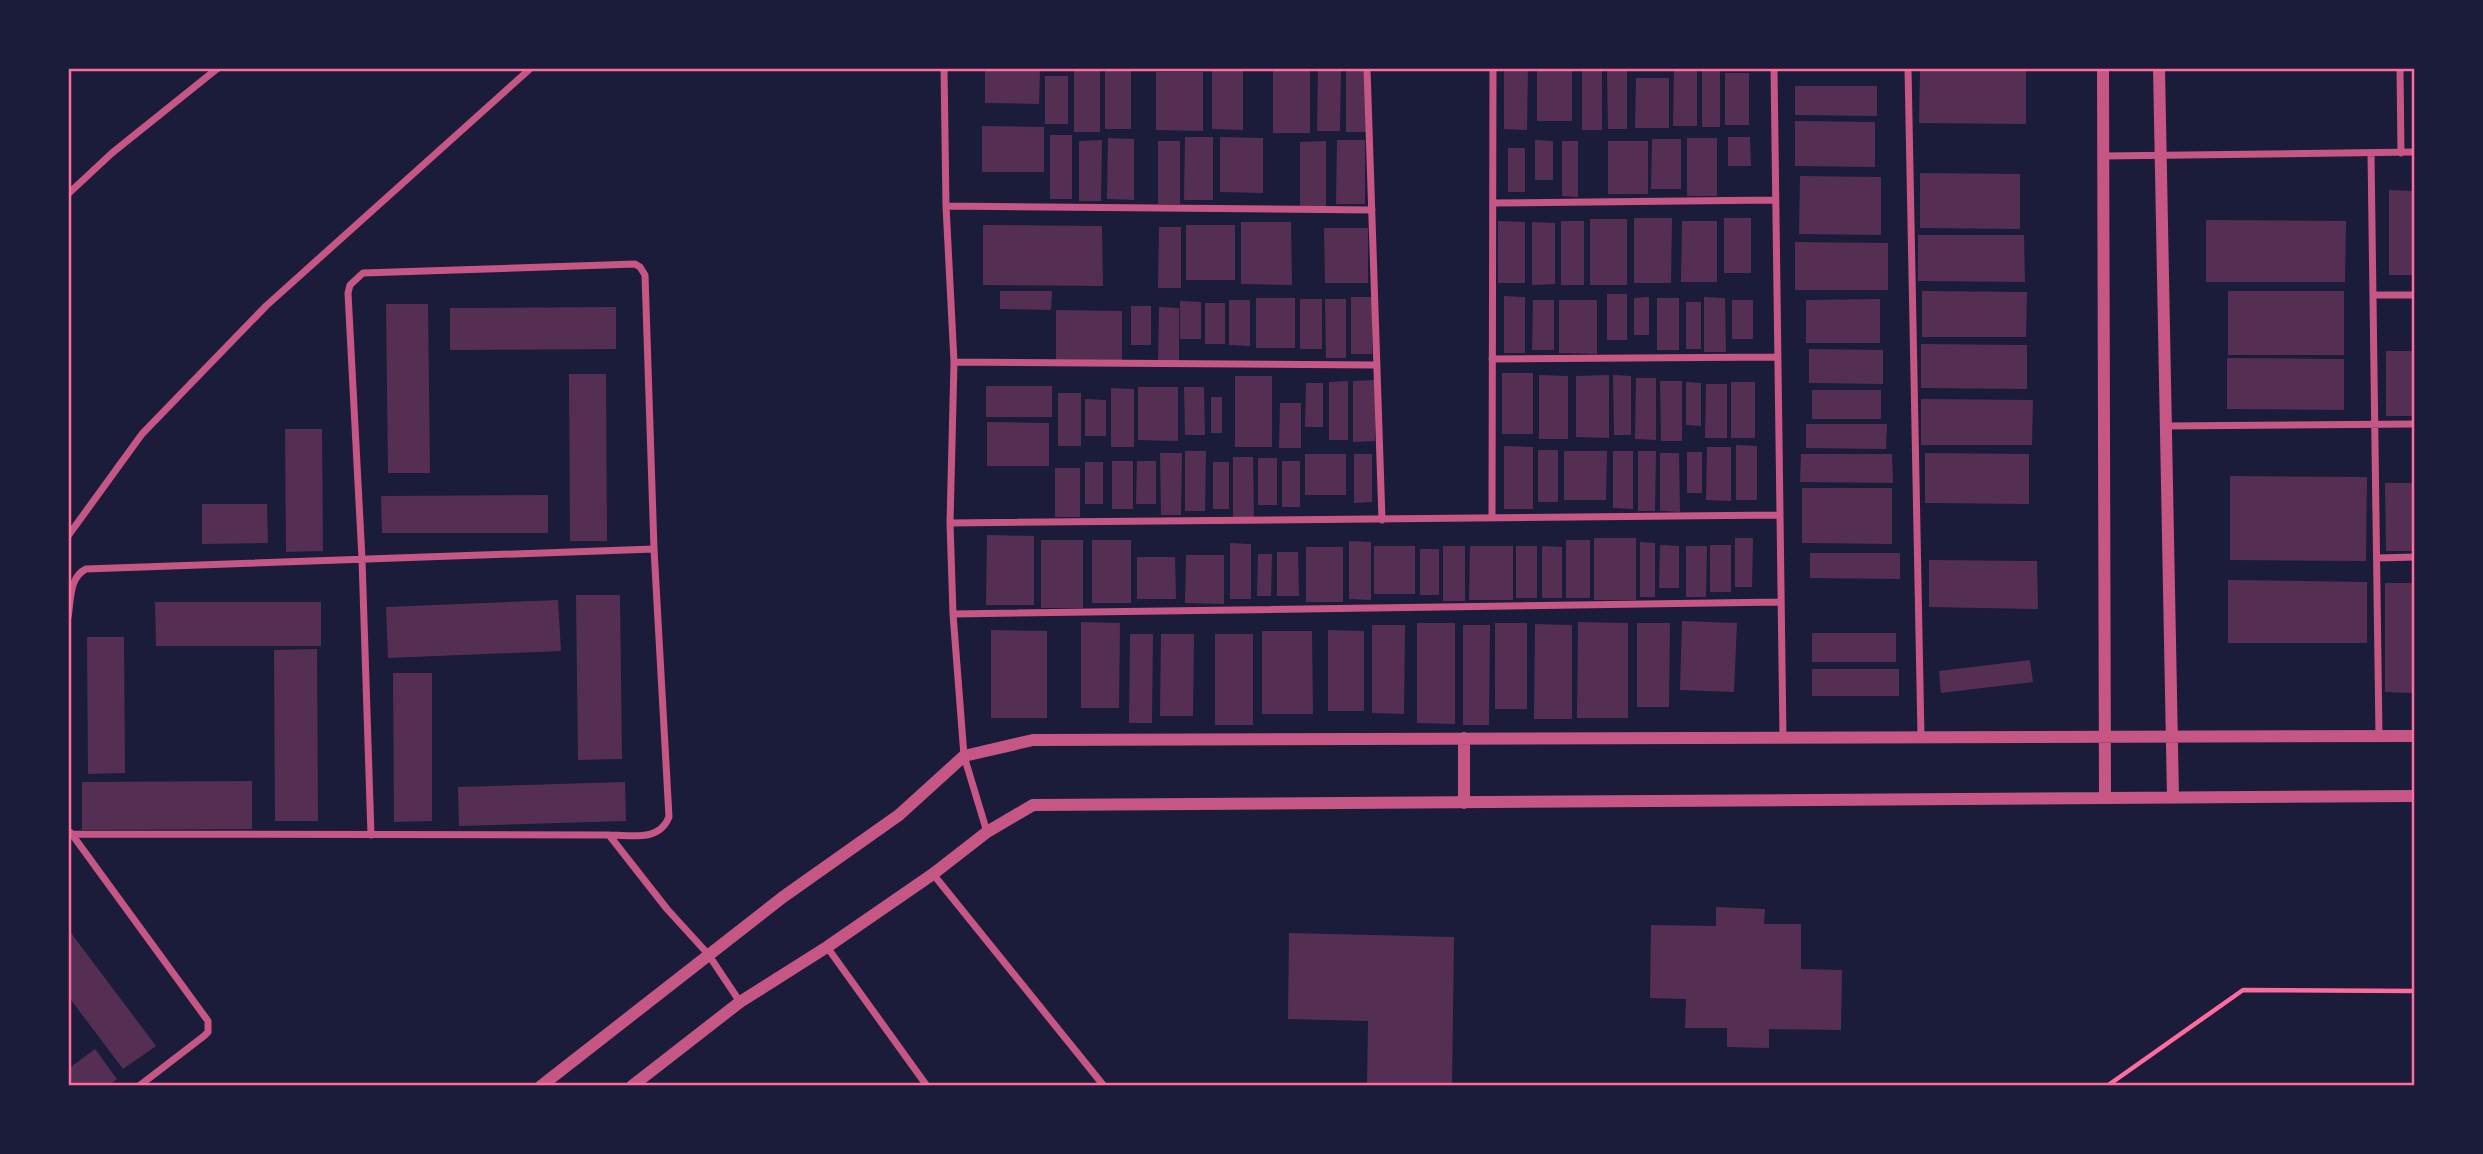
<svg xmlns="http://www.w3.org/2000/svg" width="2483" height="1154" viewBox="0 0 2483 1154" font-family="'Asap Condensed',sans-serif">
	<style>
		.building { fill: #542f53 }
		.lines { fill: none; stroke-linecap: round; stroke-linejoin: round }
		.path { stroke: #ff6b9d; stroke-width: 4.5 }
		.minor { stroke: #c65784; stroke-width: 7 }
		.tertiary { stroke: #c65784; stroke-width: 12 }
		.neatline { fill: none; stroke: #ff6b9d; stroke-width: 2.5 }
	</style>
	<rect width="100%" height="100%" fill="#1b1b3a"/>
	<path class="building" d="M1074 68H1100V132H1074Z
		M1105 68H1131V129H1105Z
		M1212 68H1243V130L1212 129Z
		M1273 68H1310V133H1273Z
		M1318 68H1341L1340 131H1317Z
		M1346 68H1365L1366 132H1346Z
		M1504 68H1528L1527 130 1504 129Z
		M1537 68H1572V121H1537Z
		M1582 68H1602V130H1582Z
		M1674 68H1697V126H1673Z
		M1702 68H1720V127H1702Z
		M1920 70 2026 71V124L1919 123Z
		M985 71H1040L1039 104 985 103Z
		M1607 71H1627V129H1608Z
		M1156 72H1203V131L1156 130Z
		M1725 73H1749V125H1725Z
		M1045 76H1068V124H1045Z
		M1636 78H1669V128H1635Z
		M1795 86H1877V116L1795 115Z
		M1795 121 1875 122V167L1795 166Z
		M982 126 1044 127V172H982Z
		M1050 135H1072V199H1050Z
		M1185 137H1213V200H1184Z
		M1220 137 1263 138V193L1220 192Z
		M1728 137H1750L1751 166H1728Z
		M1108 138 1134 139V200L1107 199Z
		M1687 138H1717V196H1687Z
		M1652 139H1681V189H1651Z
		M1102 140 1101 201H1079V141Z
		M1337 140H1365V204H1336Z
		M1535 140 1553 141V180H1535Z
		M1158 141H1180V204H1158Z
		M1326 141V207H1300V142Z
		M1562 141H1578V197L1562 196Z
		M1608 141H1648V194H1608Z
		M1508 148H1525V192H1508Z
		M1920 173 2020 174V229L1920 228Z
		M1800 176 1881 177V235L1799 234Z
		M2389 190 2415 191V275H2389Z
		M1634 218H1672L1671 283H1634Z
		M1724 218H1751V273H1724Z
		M1590 219H1627V285H1590Z
		M2206 220 2346 221 2345 282H2206Z
		M1498 221 1525 222V283H1498Z
		M1561 221H1584V285H1561Z
		M1682 221H1717V282H1681Z
		M1241 222H1291L1292 285 1241 284Z
		M1532 222 1555 223V284L1532 285Z
		M983 225 1102 226 1103 286 983 285Z
		M1186 225H1235V280H1186Z
		M1159 227H1181V288H1158Z
		M1324 228H1368V283H1325Z
		M1918 235H2024L2025 282 1918 281Z
		M1795 242 1888 243V290H1795Z
		M1000 291H1052L1051 310 1000 309Z
		M1922 291 2027 292 2026 337H1922Z
		M2228 291H2344V355H2228Z
		M1607 294H1627V340H1607Z
		M1504 296 1525 297V353H1504Z
		M1351 297H1372V354H1351Z
		M1649 297V335H1634V298Z
		M1704 297 1725 298 1726 352H1704Z
		M1256 298H1295V348H1256Z
		M1657 298H1679V350H1657Z
		M1300 299H1322V349H1300Z
		M1325 299H1346V358H1326Z
		M1880 299V343H1806V300Z
		M1229 300H1250V346L1229 345Z
		M1533 300H1554V350H1532Z
		M1559 300H1597V354L1559 353Z
		M1732 300H1753V339H1732Z
		M1180 301 1201 302V339H1180Z
		M1686 302H1701V349H1686Z
		M1205 303H1225V344H1205Z
		M386 304H428L430 473H388Z
		M1131 306H1151V345H1131Z
		M616 307V349L450 350V308Z
		M1159 307 1179 308V362H1158Z
		M1056 310 1122 311V361H1056Z
		M1921 344 2027 345V389L1921 388Z
		M1809 349 1883 350V384L1809 383Z
		M2386 351H2415V416H2386Z
		M2227 358 2344 359V410L2227 409Z
		M1502 373H1533V434H1502Z
		M569 374H606L607 541H570Z
		M1539 375 1568 376V439H1539Z
		M1609 375V438L1576 437V376Z
		M1613 375 1631 376V435H1614Z
		M1235 376H1272V447H1235Z
		M1636 378H1656V440L1635 439Z
		M1375 380V441L1353 442V381Z
		M1348 381V440H1329V382Z
		M1660 381H1682V441H1661Z
		M1686 382 1701 383V426L1686 425Z
		M1731 382H1755V438H1731Z
		M1306 383H1323V427H1305Z
		M1706 384H1727V438H1705Z
		M986 386H1052V417H986Z
		M1138 387H1178V441L1138 440Z
		M1184 387H1204L1205 435H1185Z
		M1111 388 1134 389V447H1111Z
		M1812 390H1881V419H1812Z
		M1058 393H1081V446H1058Z
		M1211 397H1222V433H1211Z
		M1085 399 1106 400V436H1085Z
		M1921 399 2033 400 2032 445H1921Z
		M1280 403H1301V448H1279Z
		M987 422 1049 423V466H987Z
		M1806 424H1887L1886 449 1806 448Z
		M285 429H322L323 551 286 552Z
		M1736 445 1757 446V500H1736Z
		M1504 446 1533 447V509H1504Z
		M1707 447H1731V501L1706 500Z
		M1538 450H1558V502H1538Z
		M1185 451H1206L1205 511H1185Z
		M1564 451H1607L1606 500H1564Z
		M1613 451H1633V509L1613 508Z
		M1638 451H1656L1655 511H1638Z
		M1687 452H1702V493H1687Z
		M1160 453H1182L1181 515H1161Z
		M1660 453H1679L1680 512 1660 511Z
		M1925 453 2029 454V504L1925 503Z
		M1305 454H1346V495H1305Z
		M1354 454H1372V502L1354 503Z
		M1801 454H1892L1893 483 1800 482Z
		M1233 457H1253L1254 517H1233Z
		M1258 458H1277V505H1258Z
		M1112 461H1133V509H1112Z
		M1137 461H1156V504H1136Z
		M1282 461H1300V507H1282Z
		M1085 462H1103V504H1085Z
		M1213 462H1229V509H1213Z
		M1055 468H1080V517H1055Z
		M2230 476 2367 477 2366 561 2230 560Z
		M2385 483H2415V551H2386Z
		M1802 488H1892V544L1802 543Z
		M548 495V533H382L381 496Z
		M202 504H267L268 543 202 544Z
		M987 535 1034 536V605H986Z
		M1594 538H1636V600H1594Z
		M1735 538H1753L1752 587H1735Z
		M1041 540H1083V608H1041Z
		M1092 540H1131V603H1092Z
		M1566 540H1590V598H1566Z
		M1349 541 1371 542V600L1349 599Z
		M1640 542 1655 543V597H1640Z
		M1230 543 1251 544V599H1230Z
		M1660 545 1679 546V588H1659Z
		M1710 545H1731V592H1710Z
		M1374 546H1415V594H1374Z
		M1443 546H1465V601H1443Z
		M1470 546H1513V600H1469Z
		M1516 546H1537V598H1516Z
		M1542 546 1562 547V598H1542Z
		M1686 546H1707L1706 597H1686Z
		M1306 547H1343V602H1306Z
		M1420 549H1439V595H1420Z
		M1277 552H1298L1299 596H1277Z
		M1810 553H1900V579L1810 578Z
		M1258 554H1272L1271 596H1257Z
		M1186 555H1224V604L1185 603Z
		M1137 557H1175L1176 599H1137Z
		M1929 560 2037 561 2038 609 1929 607Z
		M2228 580 2367 582V643H2228Z
		M2385 583H2415V693L2385 692Z
		M576 595H620L622 759 578 760Z
		M558 600 561 651 388 658 386 607Z
		M155 602H321V646H156Z
		M1682 621 1737 623 1734 692 1680 690Z
		M1081 622 1120 623 1119 708H1081Z
		M1578 622 1628 623V718H1577Z
		M1417 623H1455V724L1417 723Z
		M1495 623H1527V709H1495Z
		M1637 623H1670L1669 707H1637Z
		M1535 624 1572 625V719H1534Z
		M1372 625H1405L1404 714 1372 713Z
		M1463 625H1490L1489 725H1463Z
		M991 630 1047 631V718H991Z
		M1328 630 1364 631V711H1328Z
		M1262 631H1312L1313 714H1262Z
		M1812 633H1896V662H1812Z
		M1130 634H1153L1152 723H1129Z
		M1161 634H1194L1193 716H1160Z
		M1215 634H1253V725H1215Z
		M87 637H124L125 773 88 774Z
		M317 649 318 821H275L274 650Z
		M2030 660 2033 682 1941 693 1939 671Z
		M1812 669H1899V696H1812Z
		M393 673H432V821L394 822Z
		M252 781V829L82 830V782Z
		M625 782 626 821 459 826 458 787Z
		M1716 907 1765 909 1764 924H1801V969L1842 970 1841 1030 1769 1029V1048L1727 1047V1028H1685L1686 999 1650 998 1651 925 1716 926Z
		M68 929 156 1046 123 1069 68 996Z
		M1289 933 1454 937 1452 1086H1367L1368 1021 1288 1019Z
		M95 1049 117 1079 108 1086H68V1069Z"/>
	<g class="lines">
		<path class="path" d="M2107 1086 2243 990 2415 991"/>
		<path class="minor" d="M944 68 946 206 954 362 950 523 953 614 964 756 987 832
			M1367 68 1382 520
			M1774 68 1783 738
			M1908 68 1921 737
			M2400 68 2401 153
			M2371 153 2379 736
			M2104 156 2415 152
			M68 194 112 153 218 68
			M1493 203 1774 200
			M946 206 1372 210
			M2373 295H2415
			M1492 359 1776 357
			M954 362 1377 365
			M2166 426 2415 424
			M1492 518 1493 68
			M950 523 1778 515
			M68 536 142 434 266 306 531 68
			M2377 558 2415 557
			M953 614 1781 602
			M68 617C71 601 69 577 86 569L654 549
			M71 833 208 1021V1032L204 1036 139 1086
			M71 834 609 835 667 909 708 954 740 1002
			M371 835 362 559 348 293 350 285 363 273 635 264 640 267 645 275 654 549 669 817C659 842 632 835 609 835
			M933 874 1104 1086
			M827 947 927 1086"/>
		<path class="tertiary" d="M2103 68 2105 798
			M2159 68 2173 797
			M1464 803V738
			M541 1086 783 897 899 815 964 756 1033 740 2415 736
			M632 1086 740 1002 827 947 933 874 987 832 1033 805 2415 796"/>
	</g>
	<rect width="2483" height="1154" fill="none" stroke="#1b1b3a" stroke-width="140"/>
	<rect x="70" y="70" width="2343" height="1014" class="neatline"/>
</svg>
